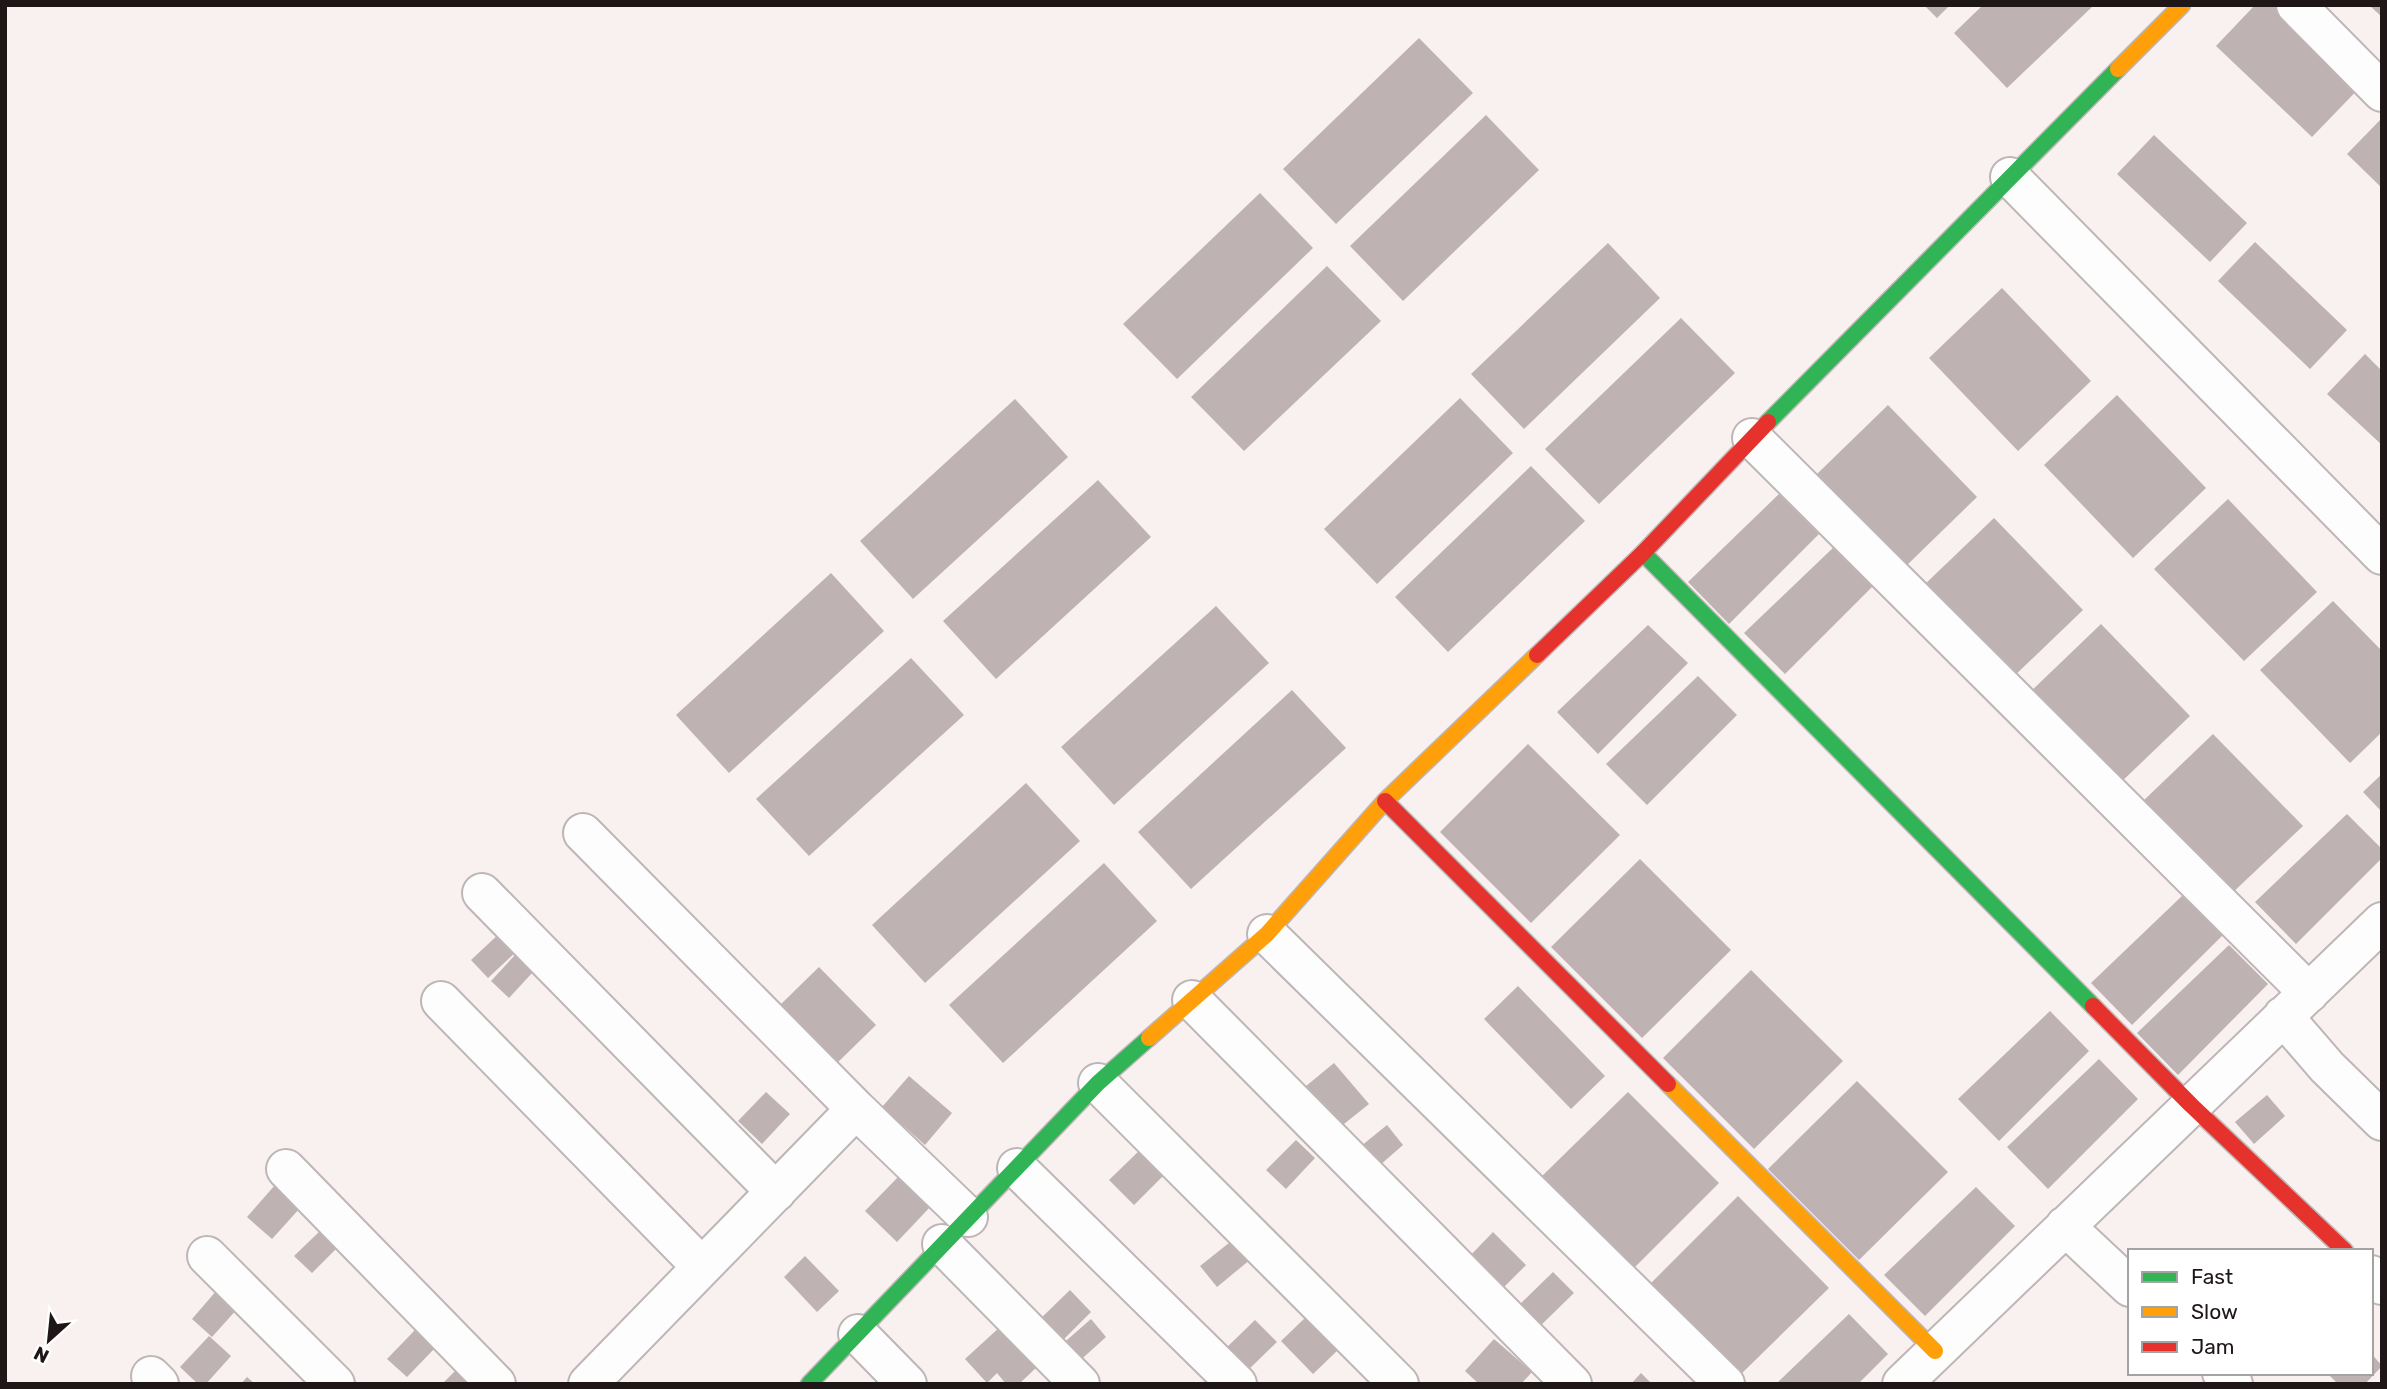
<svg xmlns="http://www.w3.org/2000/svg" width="2387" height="1389" viewBox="0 0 2387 1389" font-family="Rubik,sans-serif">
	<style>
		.building { fill: #beb2b2 }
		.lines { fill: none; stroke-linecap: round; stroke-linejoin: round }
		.street-casing { stroke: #beb6b6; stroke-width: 42 }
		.fast-casing { stroke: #beb6b6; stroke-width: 19 }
		.slow-casing { stroke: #beb6b6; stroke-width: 19 }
		.jam-casing { stroke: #beb6b6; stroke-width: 19 }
		.street { stroke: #fefdfd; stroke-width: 38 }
		.fast { stroke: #30b455; stroke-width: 16 }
		.slow { stroke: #ff9f0a; stroke-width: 16 }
		.jam { stroke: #e5322d; stroke-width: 16 }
	</style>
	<rect width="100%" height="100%" fill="#f9f0f0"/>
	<path class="building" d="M1924 5H1950L1937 18Z
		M1983 5H2094L2007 88 1954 33Z
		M2255 5H2289L2367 80 2312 137 2216 46Z
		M2369 5H2382V17Z
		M1419 38 1473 93 1336 224 1283 169Z
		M1486 115 1539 170 1403 301 1350 246Z
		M2382 118V188L2347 154Z
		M2154 135 2247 223 2210 262 2117 174Z
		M1260 193 1313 248 1177 379 1123 324Z
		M2255 242 2347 330 2310 369 2218 281Z
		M1608 243 1660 298 1524 429 1471 374Z
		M1327 266 1381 321 1244 451 1191 397Z
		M2002 288 2091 381 2018 451 1929 358Z
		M1681 318 1735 373 1599 504 1545 449Z
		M2365 354 2382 371V445L2327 394Z
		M2117 395 2206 488 2133 558 2044 465Z
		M1460 398 1513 453 1377 584 1324 529Z
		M1015 399 1068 457 913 599 860 541Z
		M1888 405 1977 497 1905 567 1816 475Z
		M1531 466 1585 521 1448 652 1395 597Z
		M1098 480 1151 537 996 679 943 621Z
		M1779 494 1819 534 1729 624 1688 582Z
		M2228 499 2317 592 2244 661 2154 569Z
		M1994 518 2083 610 2010 680 1921 588Z
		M1836 545 1875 584 1785 674 1744 633Z
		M831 573 884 631 729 773 676 715Z
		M2333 601 2382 651V732L2350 763 2260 670Z
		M1216 606 1269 663 1114 805 1061 747Z
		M2101 624 2190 716 2117 786 2028 694Z
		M1648 625 1688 663 1598 754 1557 712Z
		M911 658 964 715 809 856 756 799Z
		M1698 676 1737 715 1647 805 1606 764Z
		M1292 690 1346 748 1191 889 1138 832Z
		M2213 734 2303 826 2229 896 2141 803Z
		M1528 744 1620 835 1531 923 1440 832Z
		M2382 774V812L2363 792Z
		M1026 783 1080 841 925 983 872 925Z
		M2347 814 2382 849V858L2296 944 2255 902Z
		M1640 859 1731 950 1642 1038 1551 947Z
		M1104 863 1157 921 1003 1063 949 1005Z
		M2183 895 2223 935 2132 1025 2091 983Z
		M501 932 518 950 488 978 471 960Z
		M2229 945 2268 984 2178 1075 2137 1033Z
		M515 955 533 972 509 998 491 981Z
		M819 967 876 1025 834 1066 777 1008Z
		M1751 970 1843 1061 1754 1149 1663 1058Z
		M1518 986 1605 1076 1571 1109 1484 1019Z
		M2050 1011 2089 1051 1999 1141 1958 1099Z
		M2099 1059 2138 1099 2048 1189 2007 1147Z
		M1334 1063 1369 1104 1334 1132 1300 1091Z
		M909 1076 952 1113 925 1145 882 1107Z
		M1857 1081 1948 1172 1859 1260 1768 1169Z
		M766 1092 790 1114 762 1144 738 1121Z
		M1628 1092 1719 1183 1630 1272 1538 1180Z
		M2267 1095 2285 1116 2254 1144 2235 1122Z
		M1387 1125 1403 1145 1372 1172 1355 1151Z
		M1296 1140 1315 1158 1286 1189 1266 1170Z
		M1141 1149 1165 1174 1134 1205 1109 1180Z
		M900 1175 932 1205 897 1242 865 1211Z
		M275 1185 300 1208 272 1239 247 1217Z
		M1976 1187 2015 1226 1925 1316 1884 1275Z
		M1738 1196 1829 1288 1740 1375 1649 1285Z
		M320 1231 337 1248 312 1273 294 1256Z
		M1493 1232 1526 1265 1497 1294 1464 1262Z
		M1234 1239 1251 1259 1217 1287 1200 1266Z
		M805 1256 839 1291 817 1312 784 1277Z
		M1553 1272 1574 1293 1535 1331 1514 1310Z
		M217 1290 238 1308 212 1337 192 1319Z
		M1070 1290 1091 1312 1059 1344 1037 1322Z
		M1849 1314 1888 1354 1858 1384H1776Z
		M1306 1317 1338 1350 1313 1374 1281 1341Z
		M1091 1319 1106 1337 1075 1365 1059 1347Z
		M1255 1320 1277 1342 1245 1373 1223 1351Z
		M1001 1326 1038 1366 1019 1384H1006L997 1373 987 1383 965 1359Z
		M416 1329 435 1348 407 1377 387 1359Z
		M209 1336 231 1356 206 1384H198L180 1367Z
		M1494 1339 1532 1372 1521 1384H1479L1465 1371Z
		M2371 1353 2382 1366 2365 1384H2338L2327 1373H2371Z
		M457 1369 471 1384H442Z
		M1641 1373 1652 1384H1631Z
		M247 1377 255 1384H241Z"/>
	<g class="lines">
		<g class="street-casing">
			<path id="street" d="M2296 5 2382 92
				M2010 177 2382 555
				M1752 438 2309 993
				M583 833 856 1109 968 1217
				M482 893 776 1192
				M1267 934 1725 1384
				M1192 1000 1572 1384
				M441 1001 701 1266
				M2283 1016 2327 1067 2382 1121
				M1098 1083 1399 1384
				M1017 1168 1237 1384
				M286 1169 496 1384
				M2065 1226 2130 1287
				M942 1244 1080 1384
				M207 1256 335 1384
				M2371 1275 2382 1285
				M858 1334 907 1384
				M2222 1373 2233 1384
				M151 1376 159 1384
				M588 1384 856 1109
				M1902 1384 2382 922"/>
		</g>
		<g class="fast-casing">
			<path id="fast" d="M1768 422 2118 69
				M1643 553 2093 1006
				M809 1384 1098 1083 1149 1038"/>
		</g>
		<g class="slow-casing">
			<path id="slow" d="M2118 69 2182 5
				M1149 1038 1267 934 1385 801 1537 655
				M1668 1084 1935 1351"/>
		</g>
		<g class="jam-casing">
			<path id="jam" d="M1537 655 1643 553 1768 422
				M1385 801 1668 1084
				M2093 1006 2191 1105 2345 1251"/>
		</g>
		<use href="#street" class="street"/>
		<use href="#fast" class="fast"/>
		<use href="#slow" class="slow"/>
		<use href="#jam" class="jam"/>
	</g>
	<rect width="2387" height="1389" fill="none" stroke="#1f1717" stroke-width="14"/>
	<rect x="2128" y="1249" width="245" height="126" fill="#ffffff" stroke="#a5a2a2" stroke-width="2"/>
	<rect x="2142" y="1272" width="35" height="10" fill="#30b455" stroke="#a5a2a2" stroke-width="2"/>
	<text x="2191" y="1284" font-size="21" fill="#1f1717">Fast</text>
	<rect x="2142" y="1307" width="35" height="10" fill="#ff9f0a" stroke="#a5a2a2" stroke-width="2"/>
	<text x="2191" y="1319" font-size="21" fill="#1f1717">Slow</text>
	<rect x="2142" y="1342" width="35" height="10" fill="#e5322d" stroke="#a5a2a2" stroke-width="2"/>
	<text x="2191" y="1354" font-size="21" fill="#1f1717">Jam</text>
	<g transform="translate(49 1340) rotate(207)" stroke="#ffffff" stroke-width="5" paint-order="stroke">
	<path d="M0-5L12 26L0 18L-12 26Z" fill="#1f1717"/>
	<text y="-10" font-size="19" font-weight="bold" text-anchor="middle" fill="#1f1717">N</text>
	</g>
</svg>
